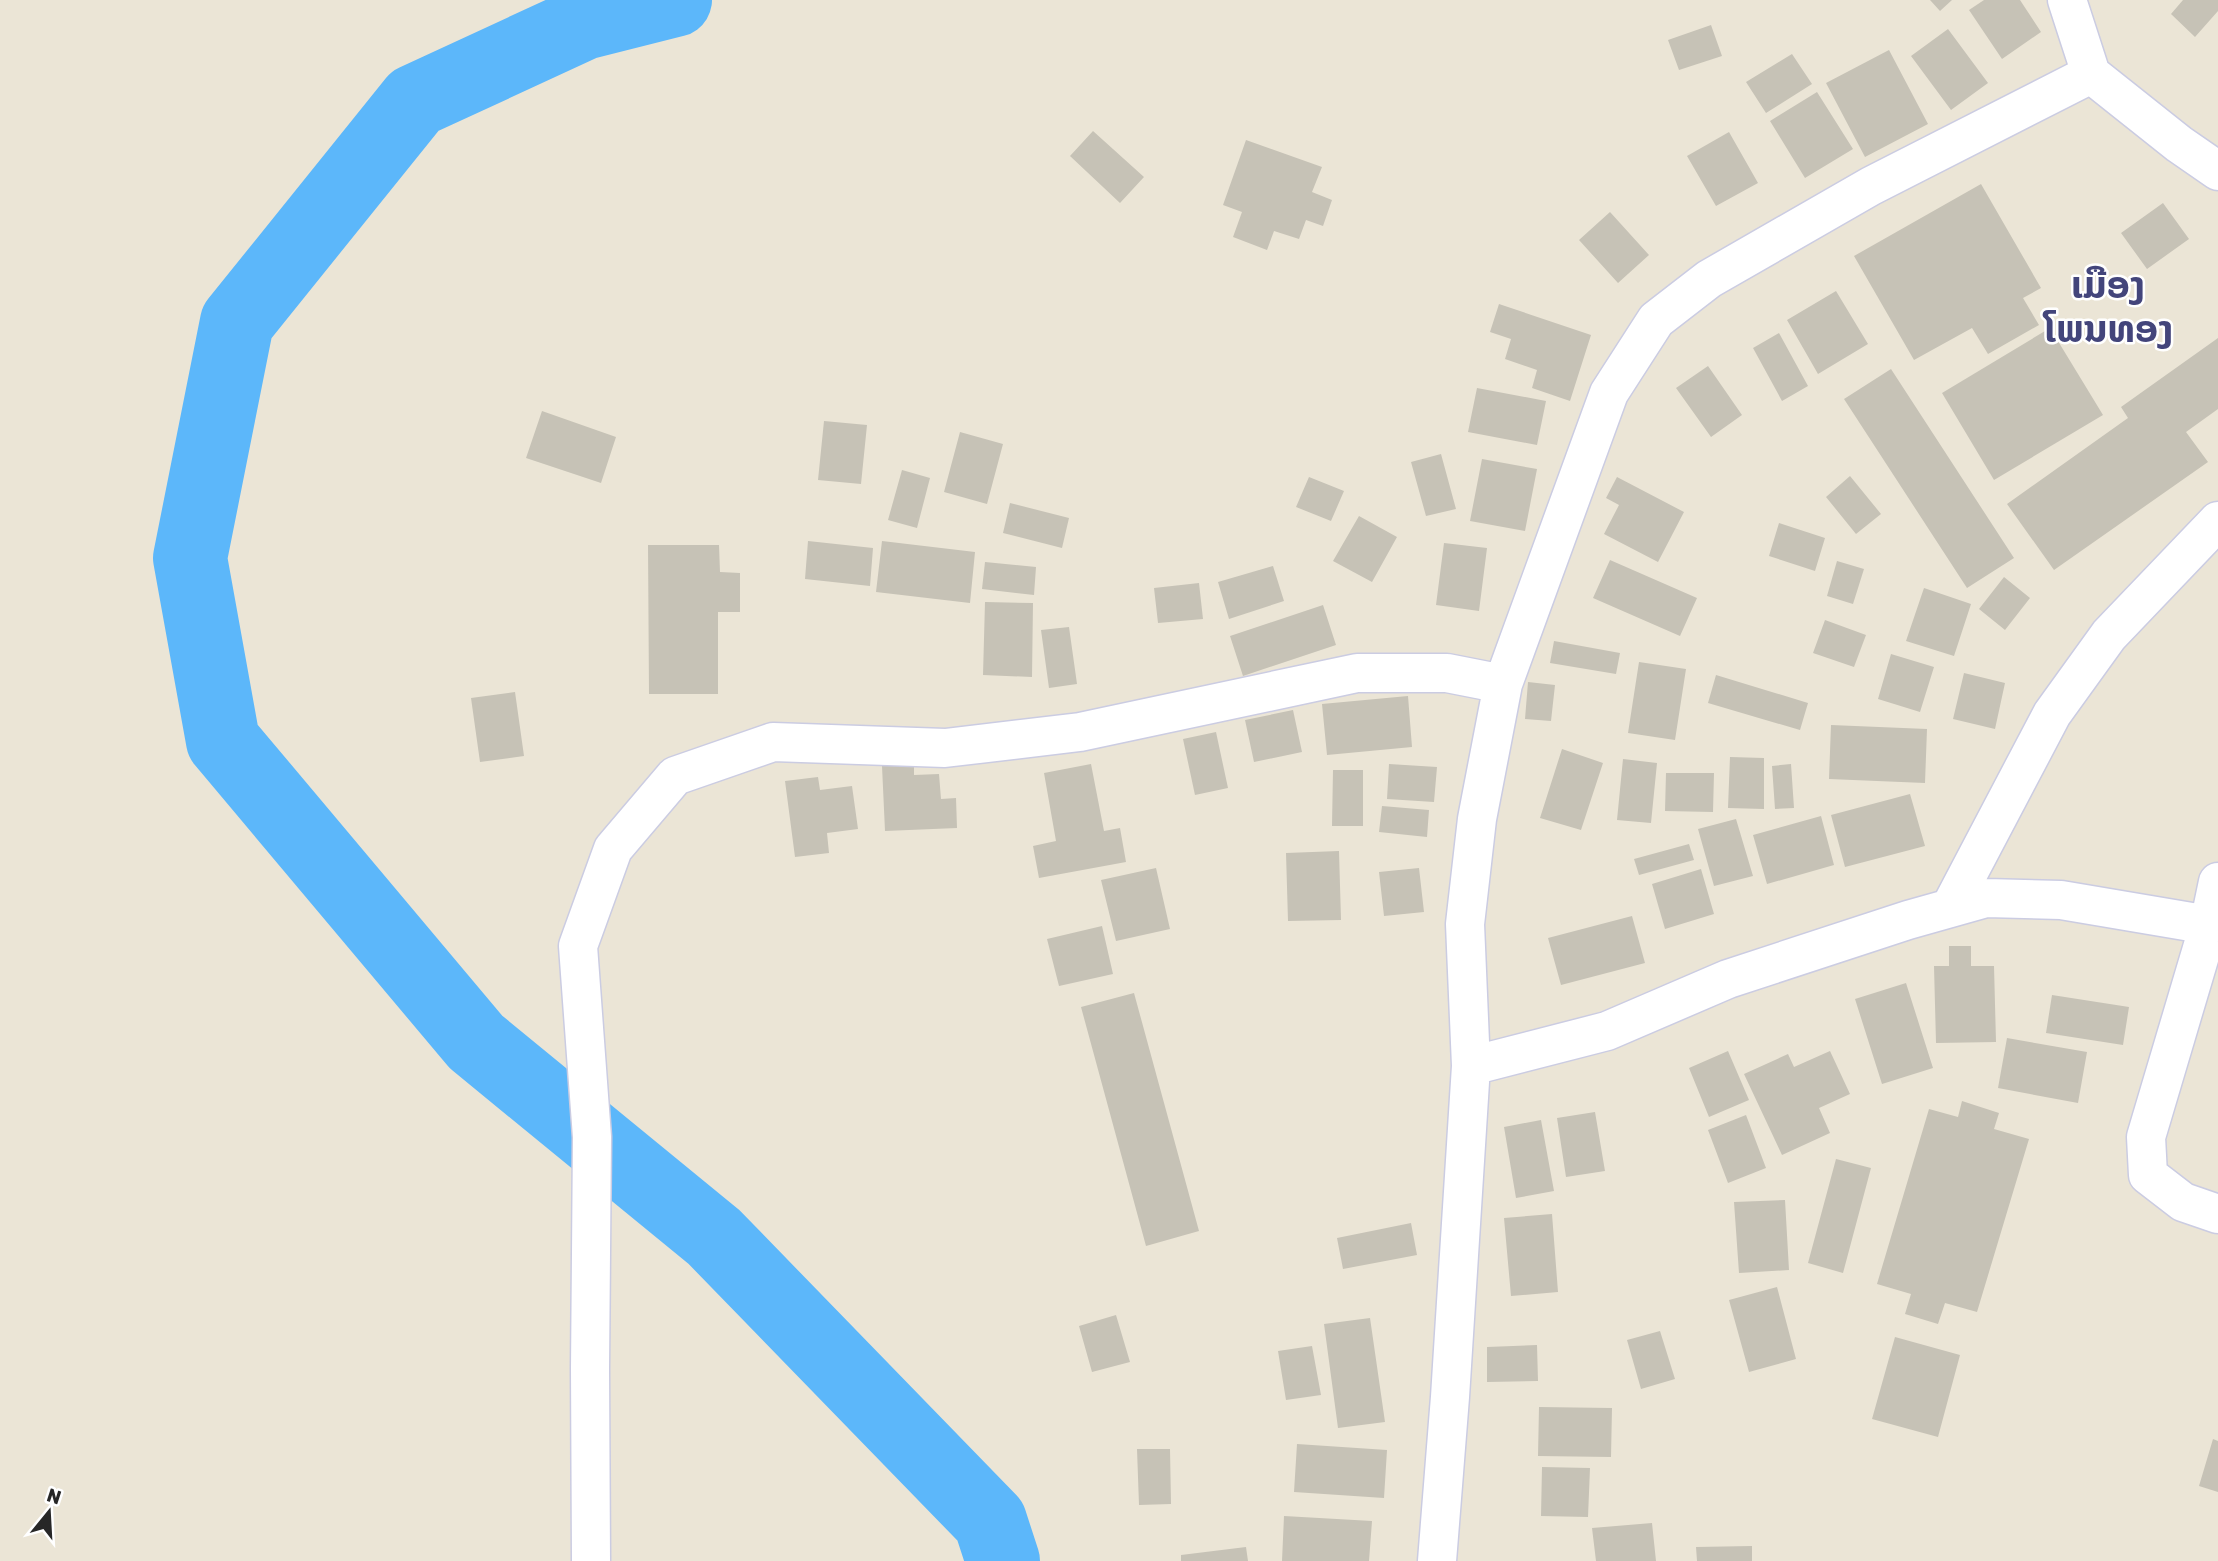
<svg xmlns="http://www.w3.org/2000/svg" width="2218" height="1561" viewBox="0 0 2218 1561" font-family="Rubik,'Noto Sans Lao',sans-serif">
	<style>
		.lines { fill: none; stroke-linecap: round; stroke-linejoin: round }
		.river { stroke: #5cb7fa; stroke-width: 74 }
		.building { fill: #c6c2b6 }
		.minor-casing { stroke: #cbcce2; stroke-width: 41 }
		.minor { stroke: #fff; stroke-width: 38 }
		.labels { text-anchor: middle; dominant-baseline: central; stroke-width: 5; stroke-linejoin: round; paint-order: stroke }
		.town-label { font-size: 38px; font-weight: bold; fill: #43457b; stroke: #fff }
	</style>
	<rect width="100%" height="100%" fill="#ebe5d6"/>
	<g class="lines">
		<path class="river" d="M675 0 584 23 415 101 237 322 190 558 223 741 476 1042 714 1237 990 1521 1003 1561"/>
	</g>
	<path class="building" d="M1930 0H1952L1940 11Z
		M1984 0H2020L2041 32 2002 59 1969 10Z
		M2183 0H2218V11L2195 37 2171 14Z
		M1711 25 1722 56 1679 70 1668 40Z
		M1948 29 1988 83 1951 110 1911 56Z
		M1889 50 1928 124 1865 157 1826 83Z
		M1792 54 1812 84 1766 113 1746 82Z
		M1817 92 1853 149 1805 178 1770 121Z
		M1093 131 1144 177 1120 203 1070 156Z
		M1729 132 1758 183 1716 206 1687 156Z
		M1246 140 1322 167 1312 192 1332 200 1323 226 1306 220 1299 239 1274 231 1267 250 1233 237 1242 212 1223 205Z
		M1981 184 2041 288 2023 298 2039 325 1988 354 1972 328 1914 360 1854 256Z
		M2163 203 2189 239 2147 269 2121 233Z
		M1610 212 1649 255 1618 283 1579 240Z
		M1836 291 1868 344 1818 374 1787 320Z
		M1499 304 1591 335 1570 401 1532 388 1537 370 1505 359 1511 339 1490 332Z
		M2050 328 2103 415 1994 480 1942 393Z
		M1779 333 1808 386 1782 401 1753 348Z
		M2218 338V409L2186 432 2208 462 2054 570 2007 504 2128 418 2121 407Z
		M1708 366 1742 415 1711 437 1676 388Z
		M1891 369 2014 558 1967 588 1844 399Z
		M1477 388 1546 401 1537 445 1468 432Z
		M542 411 616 437 601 483 526 458Z
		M824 421 867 425 861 484 818 480Z
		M960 432 1003 444 987 504 944 492Z
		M1441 454 1456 509 1426 516 1411 462Z
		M1482 459 1537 469 1525 531 1470 521Z
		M902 470 930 478 917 528 888 520Z
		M1850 476 1881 514 1856 534 1826 497Z
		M1309 477 1344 491 1331 521 1296 507Z
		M1617 477 1684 512 1658 562 1604 534 1619 505 1606 498Z
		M1010 503 1069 518 1062 548 1003 533Z
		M1359 516 1397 537 1372 582 1333 561Z
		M1779 523 1825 538 1815 571 1769 556Z
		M808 541 873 548 870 586 805 579Z
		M882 541 975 552 970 603 876 592Z
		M1444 543 1487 548 1479 611 1436 605Z
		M648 545H719L720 572 740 573V612H718V694H649Z
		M1610 560 1697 598 1680 636 1593 598Z
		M1837 561 1864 569 1853 604 1827 596Z
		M985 562 1036 567 1034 595 982 589Z
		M1273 566 1284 601 1229 619 1218 582Z
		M2004 577 2030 598 2005 630 1979 609Z
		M1199 583 1203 619 1158 623 1154 588Z
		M1924 588 1971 604 1954 656 1906 641Z
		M985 602 1033 603 1032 677 983 675Z
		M1323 605 1336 645 1243 676 1230 636Z
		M1825 620 1866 635 1854 667 1813 653Z
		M1069 627 1077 684 1049 688 1041 630Z
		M1554 641 1620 653 1616 674 1550 663Z
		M1891 654 1934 667 1920 712 1878 699Z
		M1639 662 1686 669 1675 740 1628 733Z
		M1964 673 2005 683 1995 729 1953 719Z
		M1716 675 1808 703 1800 730 1708 703Z
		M1528 682 1555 685 1551 721 1525 719Z
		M515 692 524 756 480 762 471 698Z
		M1408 696 1412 747 1327 755 1322 704Z
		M1293 710 1302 752 1254 762 1245 720Z
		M1831 725 1927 729 1925 783 1829 779Z
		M1216 732 1228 788 1195 795 1183 739Z
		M1562 749 1603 763 1581 830 1540 818Z
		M1730 757 1764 758V809L1728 808Z
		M1623 759 1657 763 1651 823 1617 820Z
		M1091 764 1104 831 1120 828 1126 862 1039 878 1033 846 1056 841 1044 773Z
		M1389 764 1437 767 1434 802 1387 799Z
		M1791 764 1794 808 1775 809 1772 766Z
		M914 765V775L939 774 941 799 956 798 957 828 885 831 882 766Z
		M1333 770H1363V826H1332Z
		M1666 773H1714L1713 812 1665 811Z
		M818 777 820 790 852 786 858 829 827 833 829 853 795 857 785 781Z
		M1910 794 1925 846 1845 867 1831 815Z
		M1382 806 1429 810 1427 837 1379 832Z
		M1821 816 1834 865 1767 884 1753 835Z
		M1736 819 1753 876 1714 886 1698 829Z
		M1689 844 1694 860 1639 875 1634 859Z
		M1339 851 1341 920 1288 921 1286 853Z
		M1156 868 1170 929 1116 941 1101 880Z
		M1419 868 1424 912 1384 916 1379 872Z
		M1701 869 1714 914 1665 929 1652 884Z
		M1632 916 1645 963 1561 985 1548 938Z
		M1102 926 1113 974 1059 986 1047 939Z
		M1949 946H1971V966H1994L1996 1042 1936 1043 1934 966H1949Z
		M1906 983 1933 1068 1882 1084 1855 999Z
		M1134 993 1199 1231 1146 1246 1081 1007Z
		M2052 995 2129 1007 2123 1045 2046 1033Z
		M2007 1038 2087 1052 2078 1103 1998 1088Z
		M1728 1051 1749 1100 1709 1117 1689 1068Z
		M1830 1051 1850 1094 1819 1108 1830 1133 1782 1155 1744 1074 1788 1054 1794 1067Z
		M1962 1101 1999 1113 1994 1129 2029 1139 1977 1312 1945 1303 1938 1324 1905 1314 1911 1294 1877 1284 1929 1109 1958 1117Z
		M1595 1112 1605 1171 1566 1177 1557 1118Z
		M1746 1115 1766 1168 1728 1183 1708 1130Z
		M1541 1120 1554 1191 1516 1198 1504 1127Z
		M1836 1159 1871 1168 1843 1273 1808 1263Z
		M1785 1200 1789 1270 1739 1273 1734 1202Z
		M1552 1214 1558 1292 1511 1296 1504 1218Z
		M1411 1223 1417 1255 1343 1269 1337 1238Z
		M1777 1287 1796 1359 1749 1372 1729 1300Z
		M1116 1315 1130 1362 1092 1372 1079 1326Z
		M1370 1318 1385 1422 1338 1428 1324 1324Z
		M1660 1331 1675 1379 1641 1389 1627 1340Z
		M1895 1337 1960 1355 1938 1437 1872 1419Z
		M1537 1345 1538 1381 1487 1382V1347Z
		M1312 1346 1321 1395 1286 1400 1278 1351Z
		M1539 1407 1612 1408 1611 1457 1538 1456Z
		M2213 1439 2218 1441V1492L2199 1486Z
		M1297 1444 1387 1450 1384 1498 1294 1492Z
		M1137 1449H1170L1171 1504 1139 1505Z
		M1542 1467 1590 1468 1588 1517 1541 1516Z
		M1284 1516 1372 1521 1369 1561H1282Z
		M1652 1523 1656 1561H1596L1592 1528Z
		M1752 1546V1561H1697L1696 1547Z
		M1246 1547 1248 1561H1181V1555Z"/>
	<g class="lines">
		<g class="minor-casing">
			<path id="minor" d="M2067 0 2091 74 2179 144 2218 171
				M2218 882 2209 925 2146 1137 2148 1175 2183 1202 2218 1214
				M1950 908 2052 714 2109 635 2218 521
				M1471 1066 1607 1031 1728 979 1908 920 1986 898 2061 900 2209 925
				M591 1561 590 1369 592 1137 578 946 613 849 675 776 773 742 945 748 1080 732 1357 673H1447L1503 684
				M1437 1561 1450 1397 1471 1066 1465 924 1477 819 1503 684 1609 393 1656 320 1709 279 1871 186 2091 74"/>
		</g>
		<use href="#minor" class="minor"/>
	</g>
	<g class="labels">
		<g class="town-label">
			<text x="2108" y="285">ເມືອງ<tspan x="2108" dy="44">ໂພນທອງ</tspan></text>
		</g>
	</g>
	<g transform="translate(49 1512) rotate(18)" stroke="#ffffff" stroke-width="5" paint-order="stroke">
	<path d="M0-5L12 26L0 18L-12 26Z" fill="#272727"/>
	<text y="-10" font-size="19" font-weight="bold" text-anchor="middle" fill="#272727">N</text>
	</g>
</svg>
